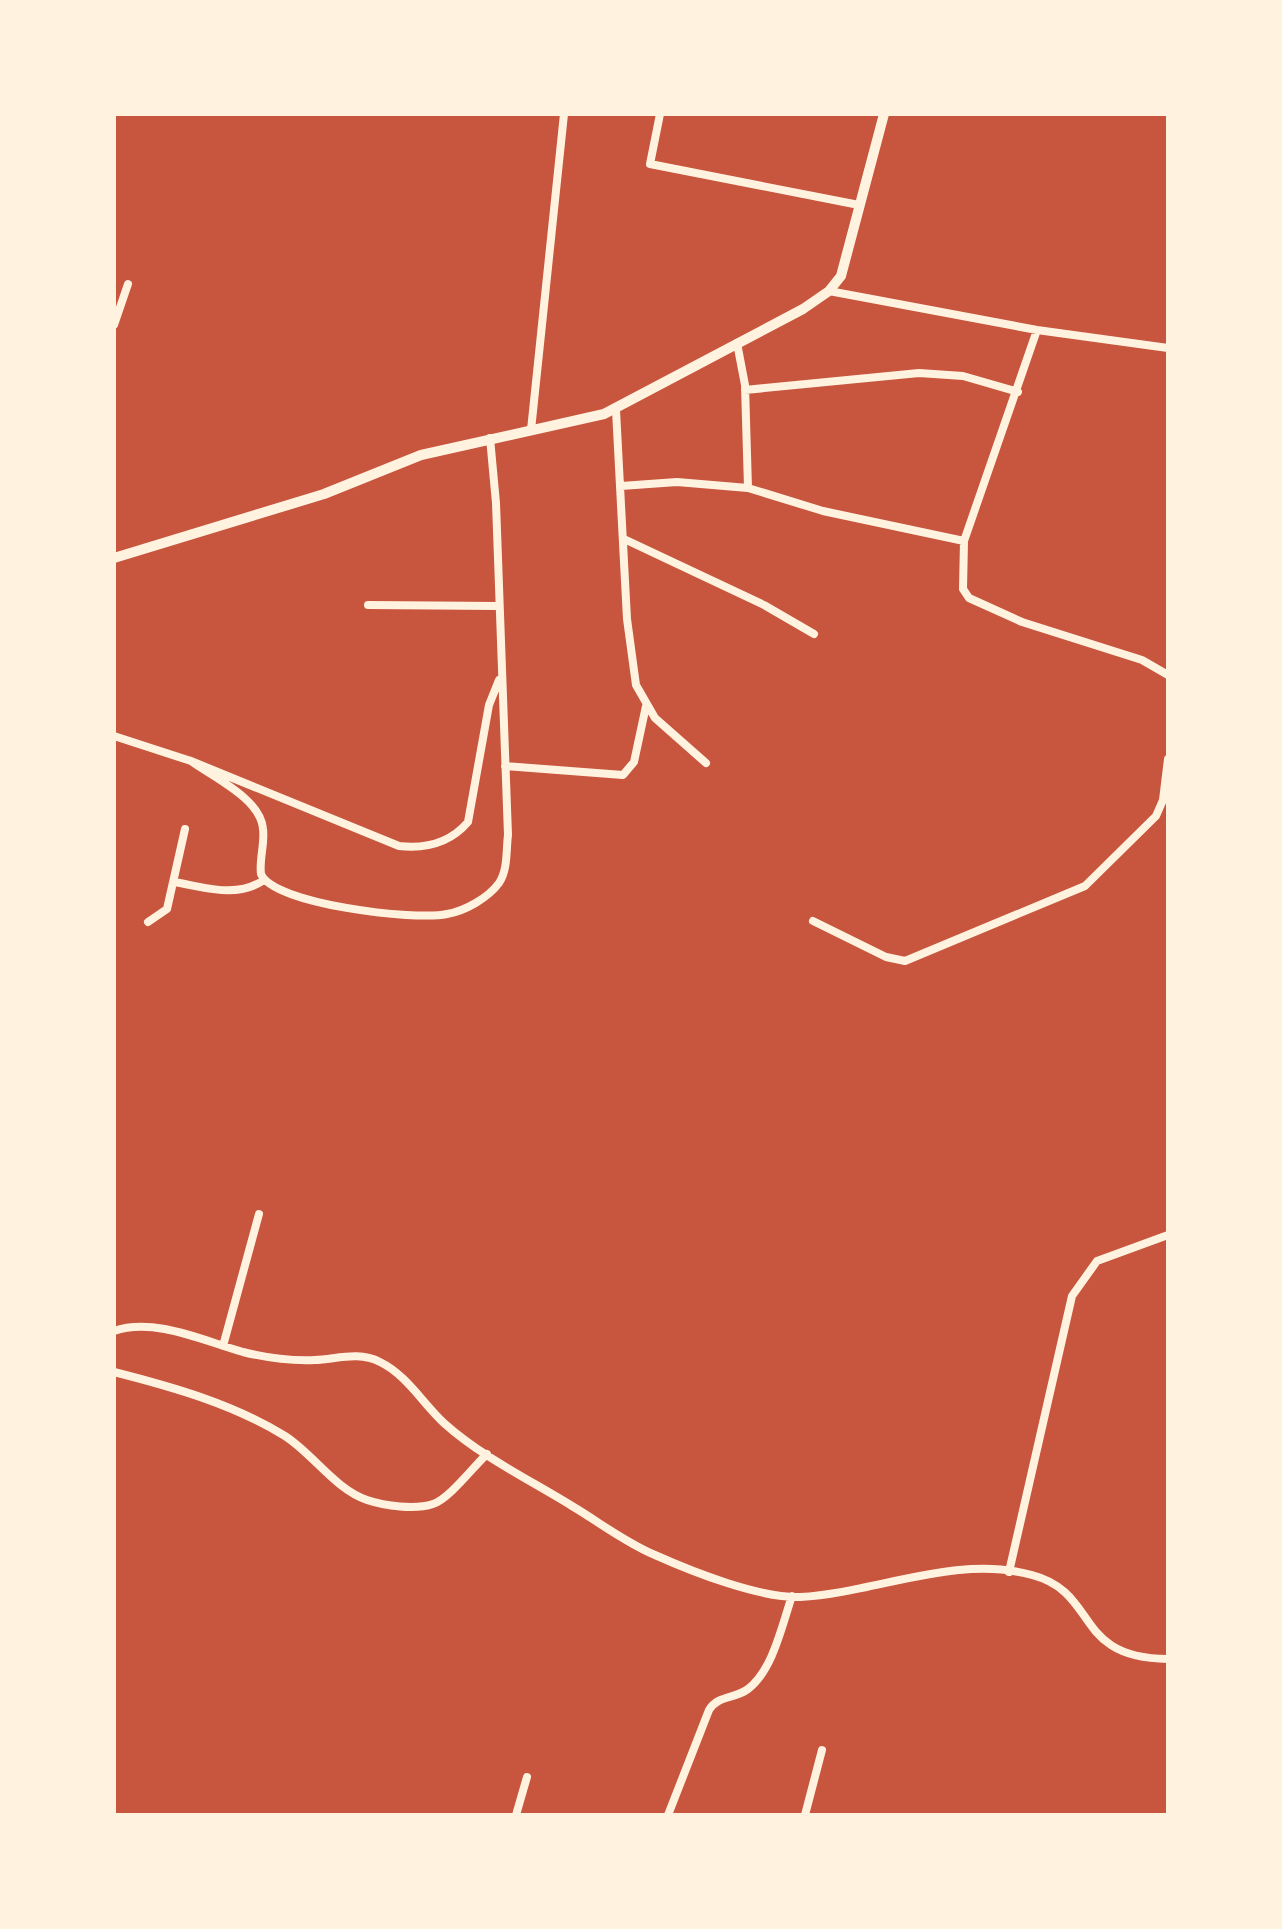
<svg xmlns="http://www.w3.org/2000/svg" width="1282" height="1929" viewBox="0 0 1282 1929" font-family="Helvetica,sans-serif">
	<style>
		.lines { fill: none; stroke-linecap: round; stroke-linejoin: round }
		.minor { stroke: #fff3e0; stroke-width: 8 }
		.tertiary { stroke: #fff3e0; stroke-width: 10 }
	</style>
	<rect width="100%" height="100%" fill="#c8553d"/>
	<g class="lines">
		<path class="minor" d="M660 114 650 164 859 205
			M829 291 1037 330 1168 348
			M114 325 128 284
			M1037 330 964 541 963 589 969 598 1022 622 1142 660 1168 675
			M737 343 745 385 748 488
			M745 390 919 373 963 376 1018 392
			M616 410 627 619 636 685 655 718 706 763
			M531 430 564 114
			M621 486 677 482 748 488 823 511 964 541
			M624 539 764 605 814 634
			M368 605 498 606
			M114 736 191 761 399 846C426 849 450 843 468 822L489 705 499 680
			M191 761C213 777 261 799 263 829 265 844 259 859 261 874 273 904 415 921 447 914 465 911 488 898 499 883 508 870 506 850 508 835L496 503 490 438
			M505 766 623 775 634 762 646 706
			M174 882C205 887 236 899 264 880
			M813 921 886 957 905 961 1085 886 1156 816 1163 800 1168 759
			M148 922 167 909 185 829
			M114 1331C154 1317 204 1341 243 1352 267 1358 290 1361 315 1360 337 1359 359 1351 380 1362 407 1375 423 1404 445 1424 482 1457 530 1480 572 1506 599 1522 626 1543 655 1555 693 1572 759 1598 800 1597 876 1593 956 1554 1032 1575 1100 1593 1072 1658 1168 1659
			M223 1346 259 1214
			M114 1372C173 1387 233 1404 285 1436 313 1454 335 1489 367 1500 385 1506 415 1510 433 1504 449 1499 474 1466 487 1454
			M1009 1572 1072 1296 1097 1261 1168 1235
			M516 1815 527 1777
			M668 1815 709 1710C718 1695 735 1699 748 1689 773 1670 782 1625 792 1596
			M805 1815 822 1750"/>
		<path class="tertiary" d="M114 558 324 494 421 455 604 414 803 309 829 291 841 276 884 114"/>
	</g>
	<rect width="1282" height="1929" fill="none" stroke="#fff3e0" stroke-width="232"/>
</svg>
